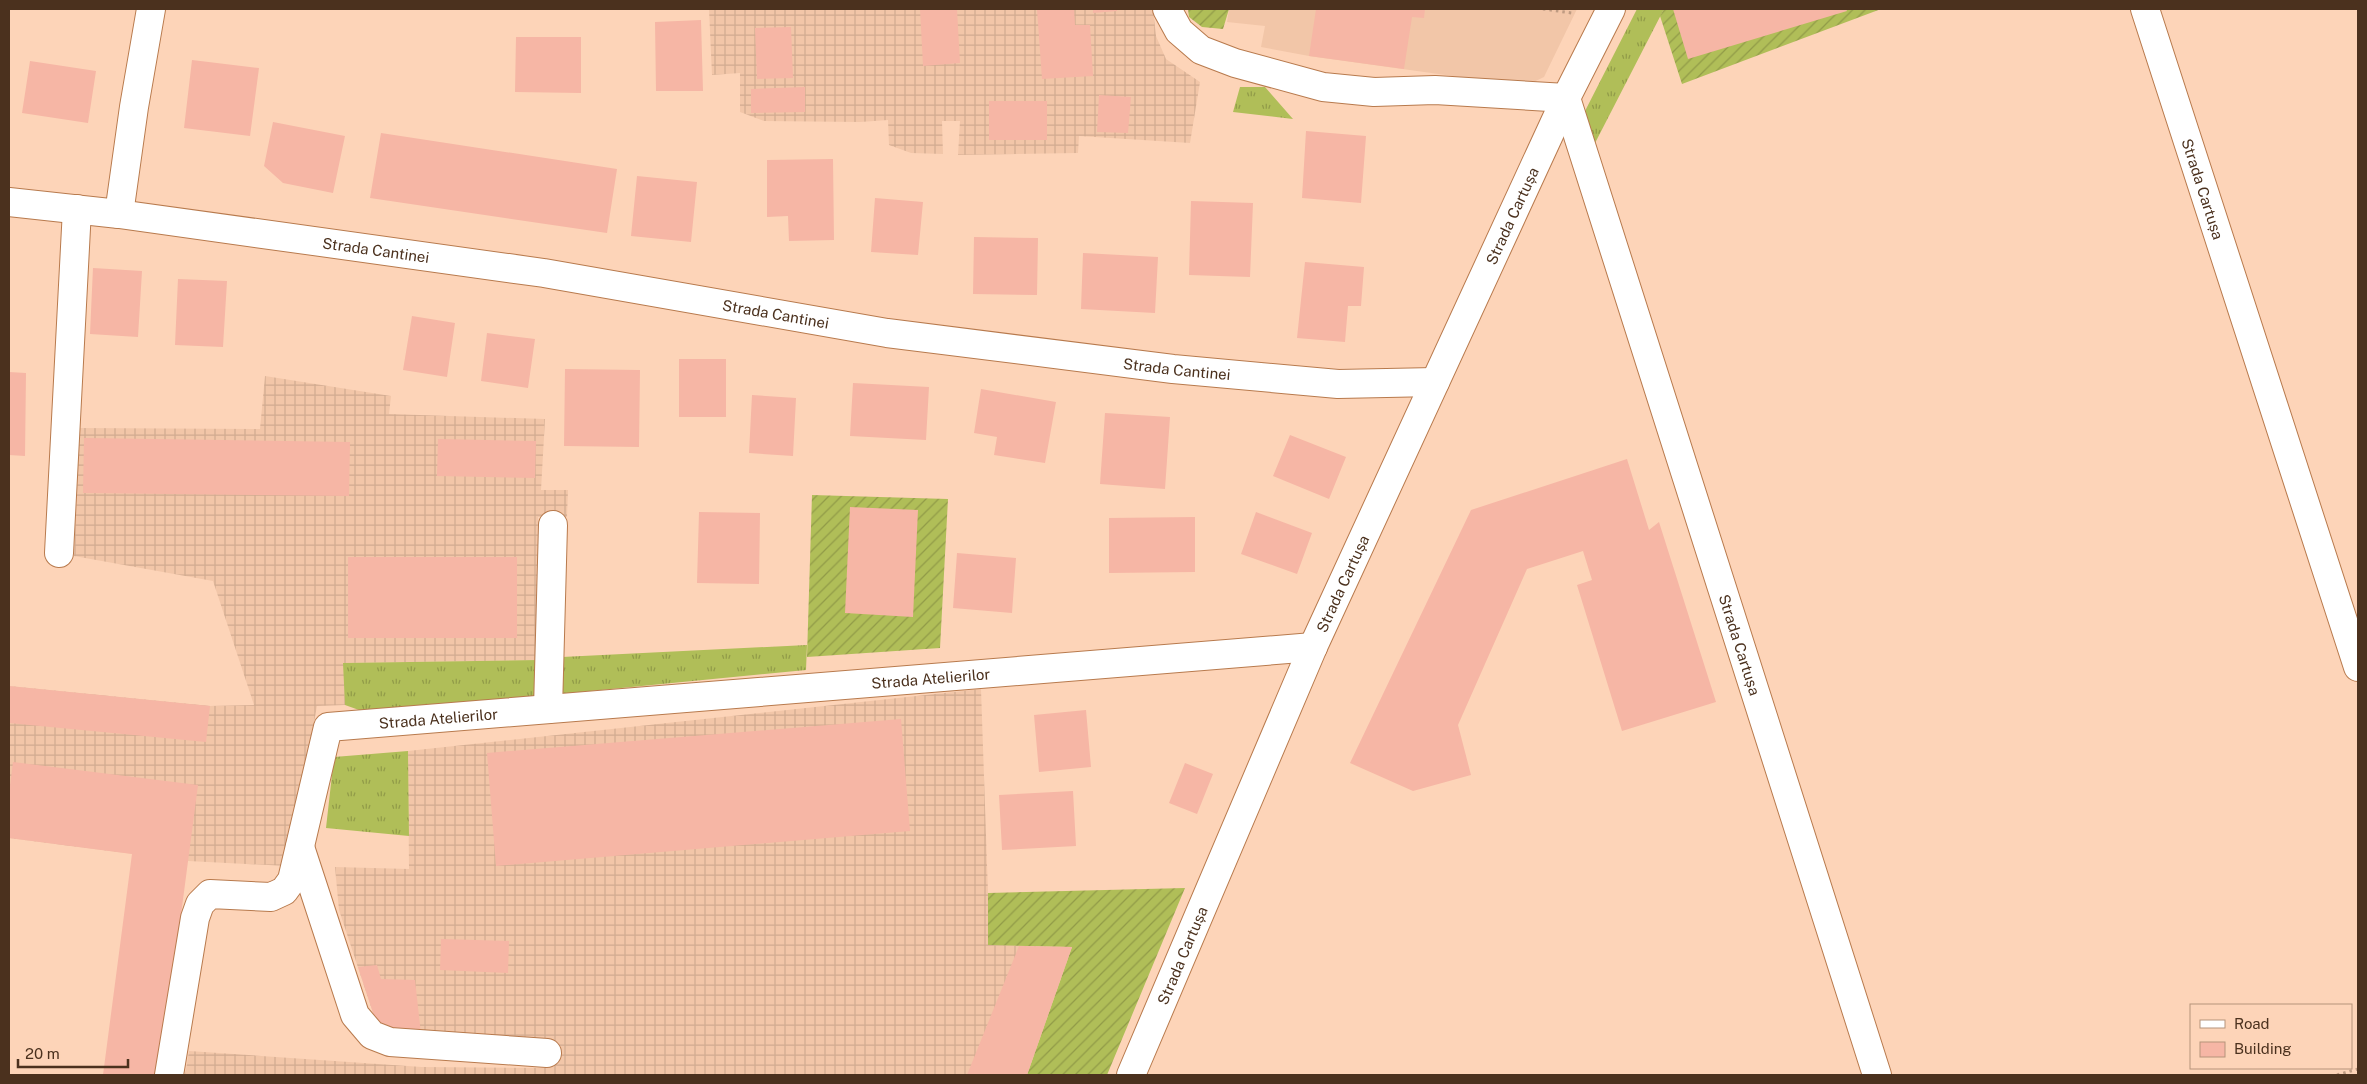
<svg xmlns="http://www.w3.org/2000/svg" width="2367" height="1084" viewBox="0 0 2367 1084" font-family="'Public Sans',sans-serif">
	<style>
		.built { fill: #f2c6a8 }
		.industrial { fill: url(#industrial-grid) }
		.grass { fill: url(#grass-tufts) }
		.garden { fill: url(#garden-furrows) }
		.building { fill: #f6b6a5 }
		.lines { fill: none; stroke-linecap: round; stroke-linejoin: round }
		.minor-casing { stroke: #b87a4d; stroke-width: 30 }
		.path { stroke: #bf9b82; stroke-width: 3; stroke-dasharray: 2.5 4; stroke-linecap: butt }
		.minor { stroke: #fff; stroke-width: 28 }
		.labels { text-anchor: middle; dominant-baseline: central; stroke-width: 4; stroke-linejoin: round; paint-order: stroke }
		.street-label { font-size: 15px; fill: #4b311e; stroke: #fdd4b8 }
	</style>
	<defs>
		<pattern id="industrial-grid" width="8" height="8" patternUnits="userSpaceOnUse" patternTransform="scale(1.25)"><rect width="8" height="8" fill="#f2c6a8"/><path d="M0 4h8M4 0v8" fill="none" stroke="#d1ab90"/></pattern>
		<pattern id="grass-tufts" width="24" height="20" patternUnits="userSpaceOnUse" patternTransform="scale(1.25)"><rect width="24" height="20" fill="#b0be58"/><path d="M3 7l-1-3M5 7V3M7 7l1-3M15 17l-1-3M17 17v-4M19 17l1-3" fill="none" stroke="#919b48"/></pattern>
		<pattern id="garden-furrows" width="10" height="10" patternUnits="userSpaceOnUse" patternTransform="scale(1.25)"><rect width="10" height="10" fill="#b0be58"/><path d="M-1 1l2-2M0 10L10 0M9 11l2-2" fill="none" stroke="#919b48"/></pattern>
	</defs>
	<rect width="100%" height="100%" fill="#fdd4b8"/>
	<path class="built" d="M1229 9H1577L1544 77 1525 86 1309 56 1261 47 1265 26 1227 22Z"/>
	<path class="industrial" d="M709 9H1153L1156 36 1166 59 1200 82 1190 143 1079 136 1078 153 958 155 960 121H942L943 154 911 153 889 145 888 120 860 122 764 121 740 112V73L712 75Z
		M265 376 391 396 389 414 545 419 541 490H568L567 517H538V660L344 663 345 705 317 706 288 866 188 861 9 838V686L210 706 254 705 213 581 74 556 80 428 260 429Z
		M981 689 988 893V945L1072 947 1027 1075H185L189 1051 422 1067 549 1068 545 1038 421 1034 378 1028 339 910 335 867 409 869 408 751Z"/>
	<path class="grass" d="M1637 9H1664L1593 147 1584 113Z
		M1240 87H1265L1293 119 1233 112Z
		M807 645 806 670 560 694 562 657Z
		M538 660 537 698 359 710 345 705 343 663Z
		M408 751 409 836 326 828 334 757Z"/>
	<path class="garden" d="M1188 9H1229L1223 29 1202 27 1189 17Z
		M1664 9H1881L1682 84 1660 16Z
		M812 495 948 499 940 648 807 657Z
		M1185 888 1107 1075H1027L1072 947 988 945V893Z"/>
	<path class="building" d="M920 9H957L960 63 923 66Z
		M1037 9H1074L1075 25H1090L1093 76 1042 79Z
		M1093 9H1117V11L1093 13Z
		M1316 9H1425L1424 18 1412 17 1404 69 1309 56Z
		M1673 9H1846L1847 11 1688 59Z
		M701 20 703 91H656L655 22Z
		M791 27 793 78 757 79 755 28Z
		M516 37H581V93L515 92Z
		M192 60 259 68 250 136 184 128Z
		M30 61 96 71 88 123 22 113Z
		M805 87V112L751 113V89Z
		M1099 95 1131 97 1128 133 1097 132Z
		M989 101H1047V140H989Z
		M273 122 345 136 333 193 283 183 264 166Z
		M1306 131 1366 136 1361 203 1302 198Z
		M381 133 617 169 607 233 370 198Z
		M833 159 834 240 789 241 788 216 767 217V160Z
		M637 176 697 182 691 242 631 236Z
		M875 198 923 202 918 255 871 252Z
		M1191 201 1253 203 1250 277 1189 275Z
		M974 237 1038 238 1037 295 973 294Z
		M1083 253 1158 257 1155 313 1081 309Z
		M1305 262 1364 267 1361 306H1348L1345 342 1297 338Z
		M93 268 142 271 138 337 90 334Z
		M178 279 227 281 223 347 175 345Z
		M412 316 455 323 447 377 403 370Z
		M487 333 535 339 528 388 481 381Z
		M679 359H726V417H679Z
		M565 369 640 370 639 447 564 446Z
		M9 372 26 373 25 456 9 455Z
		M853 383 929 387 926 440 850 436Z
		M981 389 1056 402 1045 463 994 455 997 437 974 433Z
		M752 395 796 398 793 456 749 453Z
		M1105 413 1170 417 1165 489 1100 484Z
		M1290 435 1346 457 1329 499 1273 476Z
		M84 438 350 442 349 496 83 493Z
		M438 439 536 441 535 478 437 476Z
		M1627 459 1649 530 1659 522 1716 702 1622 731 1577 585 1592 580 1583 551 1527 569 1458 725 1471 775 1413 791 1350 763 1471 510Z
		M850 507 918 510 913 617 845 613Z
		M699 512 760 513 759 584 697 583Z
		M1256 512 1312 533 1297 574 1241 554Z
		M1195 517V572L1109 573V518Z
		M957 553 1016 558 1012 613 953 608Z
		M348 557H517V638H348Z
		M9 686 210 706 206 742 9 723Z
		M1086 710 1091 767 1039 772 1034 715Z
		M901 719 910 831 496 866 487 753Z
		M13 762 198 785 160 1075H103L132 854 9 838V794Z
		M1185 763 1213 774 1197 814 1169 803Z
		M1073 791 1076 846 1002 850 999 795Z
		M441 939 509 941 508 973 440 970Z
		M1019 946 1072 947 1027 1075H967Z
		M377 965 381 979 415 980 421 1034 378 1028 358 967Z"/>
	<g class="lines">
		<g class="minor-casing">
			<g id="minor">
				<path id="s1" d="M1167 9 1179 31 1201 50 1235 63 1323 87 1374 92 1435 90 1566 98 1877 1075"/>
				<path id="s2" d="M2145 9 2358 667"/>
				<path id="s3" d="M9 202 119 214 544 273 887 333 1173 369 1338 384 1435 382"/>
				<path d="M119 214 134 107 151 9"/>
				<path d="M59 553 77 209"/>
				<path d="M548 709 553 525"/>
				<path d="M300 847 355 1015 372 1035 390 1042 547 1053"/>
				<path id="s4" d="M169 1075 195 918 200 904 210 894 271 897 284 891 292 880 328 727 1313 647"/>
				<path id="s5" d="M1131 1075 1313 647 1566 98 1611 9"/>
			</g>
		</g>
		<path class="path" d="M1543 9 1572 13
			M2337 1075 2358 1069"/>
		<use href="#minor" class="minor"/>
	</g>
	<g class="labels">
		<g class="street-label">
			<text stroke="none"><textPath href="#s2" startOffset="189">Strada Cartușa</textPath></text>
			<text stroke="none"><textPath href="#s5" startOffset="940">Strada Cartușa</textPath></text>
			<text stroke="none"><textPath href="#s3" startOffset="370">Strada Cantinei</textPath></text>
			<text stroke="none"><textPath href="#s3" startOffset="775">Strada Cantinei</textPath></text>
			<text stroke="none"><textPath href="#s3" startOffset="1180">Strada Cantinei</textPath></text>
			<text stroke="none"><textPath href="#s5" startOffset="535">Strada Cartușa</textPath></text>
			<text stroke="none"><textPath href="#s1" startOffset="999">Strada Cartușa</textPath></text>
			<text stroke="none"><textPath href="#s4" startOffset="1039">Strada Atelierilor</textPath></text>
			<text stroke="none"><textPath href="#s4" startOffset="545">Strada Atelierilor</textPath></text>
			<text stroke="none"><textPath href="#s5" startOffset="130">Strada Cartușa</textPath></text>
		</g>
	</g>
	<rect width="2367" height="1084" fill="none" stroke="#4b311e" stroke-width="20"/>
	<rect x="2190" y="1004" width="162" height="65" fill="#fdd4b8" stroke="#b6937a"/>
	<rect x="2200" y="1020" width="25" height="8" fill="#ffffff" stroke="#b6937a"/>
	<text x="2234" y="1029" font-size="15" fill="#4b311e">Road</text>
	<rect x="2200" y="1042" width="25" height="15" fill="#f6b6a5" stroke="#b6937a"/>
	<text x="2234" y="1054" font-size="15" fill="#4b311e">Building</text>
	<path d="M18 1059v8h110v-8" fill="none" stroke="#4b311e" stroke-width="2.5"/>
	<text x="25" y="1059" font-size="15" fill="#4b311e" stroke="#fdd4b8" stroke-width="4" paint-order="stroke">20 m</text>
</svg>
